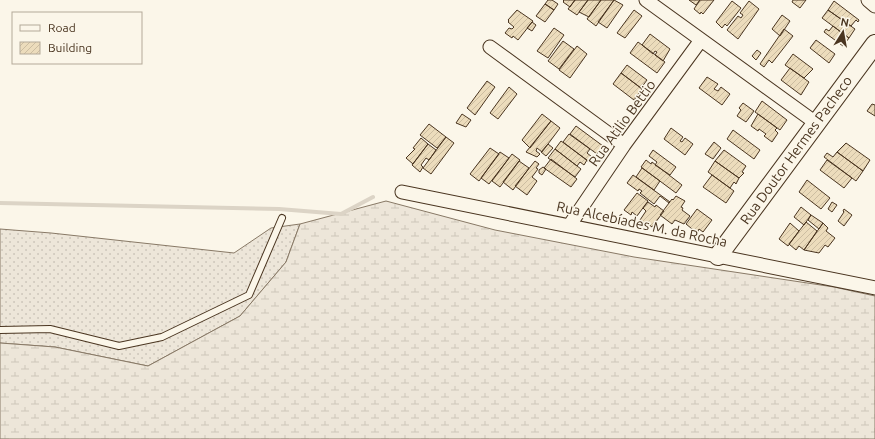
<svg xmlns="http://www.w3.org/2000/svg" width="875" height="439" viewBox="0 0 875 439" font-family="Ubuntu,sans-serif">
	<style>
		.grass { fill: url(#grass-dots); stroke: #887966 }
		.wetland { fill: url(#wetland-marsh); stroke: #887966 }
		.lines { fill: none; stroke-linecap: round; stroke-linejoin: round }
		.stream { stroke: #dcd4c6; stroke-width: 4 }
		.building { fill: url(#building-hatch); stroke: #4a3520 }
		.lane-casing { stroke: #4a3520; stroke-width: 8 }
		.street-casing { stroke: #4a3520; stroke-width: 15 }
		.secondary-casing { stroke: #4a3520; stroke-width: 20 }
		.lane { stroke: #fbf6e9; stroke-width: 6 }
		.street { stroke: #fbf6e9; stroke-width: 13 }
		.secondary { stroke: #fbf6e9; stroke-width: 18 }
		.labels { text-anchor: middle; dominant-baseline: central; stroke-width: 3; stroke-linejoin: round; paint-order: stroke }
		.street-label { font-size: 14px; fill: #4a3520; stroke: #fbf6e9 }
	</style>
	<defs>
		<pattern id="grass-dots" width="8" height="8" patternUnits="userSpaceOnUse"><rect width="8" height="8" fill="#ede6d9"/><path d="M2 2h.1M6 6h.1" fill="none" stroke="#cdc6ba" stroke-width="1.8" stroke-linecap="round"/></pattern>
		<pattern id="wetland-marsh" width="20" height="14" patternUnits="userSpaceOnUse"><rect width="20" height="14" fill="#ede6d9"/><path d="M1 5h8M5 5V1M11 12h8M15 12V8" fill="none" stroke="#cdc6ba"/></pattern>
		<pattern id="building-hatch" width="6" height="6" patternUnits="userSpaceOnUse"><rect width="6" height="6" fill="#ecdcbc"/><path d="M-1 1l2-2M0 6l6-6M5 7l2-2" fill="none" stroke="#ccbda1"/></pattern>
	</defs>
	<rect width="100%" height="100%" fill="#fbf6e9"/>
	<path class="grass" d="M300 224 286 262 240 316 148 366 55 347 0 343V229L51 233 234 253 271 228Z"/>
	<path class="wetland" d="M386 201 495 230 634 257 834 287 875 296V439H0V343L55 347 148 366 240 316 286 262 300 224Z"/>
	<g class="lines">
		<path class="stream" d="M0 203 279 209 341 214 373 197"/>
	</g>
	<path class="building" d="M548 0H552L558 4 554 10 545 4Z
		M563 0H575L570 7 563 2 564 1Z
		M575 0H588L577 15 568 9Z
		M588 0H601L589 17 579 12Z
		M601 0H614L596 26 587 19Z
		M614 0 623 5 607 28 598 22Z
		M689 0H700L696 5Z
		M700 0H714L703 14 701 12 700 14 694 9Z
		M793 0H806L800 8 792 2Z
		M732 1 741 8 727 26 725 24 722 28 716 22Z
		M749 1 759 9 738 39 727 30 738 16 741 18 743 15 740 13Z
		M834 1 859 20 858 22 856 20 851 26 828 10Z
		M545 4 554 10 545 22 536 16Z
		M517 10 533 21 518 40 513 36 512 38 505 33 509 28 512 29 514 27 508 22 509 21 508 20Z
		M634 10 642 16 625 38 617 33Z
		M828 10 855 29 849 38 822 18Z
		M782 15 790 21 780 36 772 29Z
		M532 22 536 25 532 31 527 28Z
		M833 26 849 38 843 46 824 32 826 29 829 31Z
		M554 28 564 35 548 58 537 51Z
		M784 29 793 36 772 63 769 60 764 67 760 64Z
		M650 34 670 49 663 61 655 55 657 52 655 51 653 54 642 45Z
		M816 40 835 54 829 63 810 48Z
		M563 41 574 49 559 69 548 61Z
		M638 42 665 62 657 73 630 53Z
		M577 46 587 54 570 78 559 70Z
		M757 50 761 53 756 60 752 56Z
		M793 54 813 69 804 78 785 65Z
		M627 65 647 80 641 88 621 73Z
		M790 68 809 82 801 95 781 80Z
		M621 73 642 89 634 100 613 84Z
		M707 77 718 84 714 89 718 91 721 87 730 94 722 105 699 88Z
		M487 81 495 87 475 115 467 108Z
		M509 87 517 94 498 119 490 113Z
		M762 101 787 120 780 130 755 112Z
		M743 103 754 111 746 122 737 116 741 110 739 108Z
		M872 104 875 105V116L867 111Z
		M462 114 471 120 466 127 456 123Z
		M542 114 551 121 530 148 522 140Z
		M758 114 777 128 775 130 778 133 772 142 764 136 766 134 759 129 758 131 751 126Z
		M551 121 560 128 542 152 537 148 536 151 540 154 537 157 526 152Z
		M429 124 446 137 437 148 420 135Z
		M576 126 603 146 597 154 570 134Z
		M671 128 683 137 680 141 682 142 685 138 693 144 685 155 664 139Z
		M733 130 760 150 754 159 727 139Z
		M569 134 590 149 587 153 592 157 589 162 563 142Z
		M446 137 454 143 431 174 423 168Z
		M421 138 428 144 413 164 406 158 415 149 413 148Z
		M561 141 587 160 584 165 580 162 577 166 555 149Z
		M714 142 721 148 713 159 705 154Z
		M846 143 870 160 863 171 837 152Z
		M428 144 436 150 429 160 426 158 421 165 423 167 420 172 412 165Z
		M548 144 553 148 546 156 541 152Z
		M490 148 499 154 479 181 470 174Z
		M555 149 581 169 575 177 548 158Z
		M653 150 676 167 670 175 655 165 657 162 649 156Z
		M724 150 746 166 742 172 744 173 739 178 715 161Z
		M500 152 509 158 489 184 481 178Z
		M837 152 863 171 856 181 824 157 827 153 833 157Z
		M512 154 520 160 500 187 492 181Z
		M551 159 577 179 571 187 544 168Z
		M646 160 651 164 652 162 682 185 676 193 641 167Z
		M827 160 852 178 844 188 820 170Z
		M519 161 529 168 513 190 503 182Z
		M535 161 539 164 536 168 538 169 532 177 537 181 527 195 515 186Z
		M715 161 739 178 736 184 734 182 730 188 708 172Z
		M543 167 546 169 542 175 539 173V170Z
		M642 168 660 181 654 190 636 177Z
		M633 175 670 202 669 203 660 196 654 204 640 193 642 191 639 189 638 191 627 183Z
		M712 175 734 191 726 203 703 187Z
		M807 180 830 198 821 209 799 192Z
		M637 193 648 201 637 216 632 212 631 215 624 210Z
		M676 196 685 201 681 207 683 208 682 210 690 216 684 224 675 220 672 224 660 215 672 199 673 200Z
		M648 202 655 207 656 205 664 211 652 227 648 224 647 225 640 220 646 211 643 208Z
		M832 202 837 205 832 212 828 209Z
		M801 207 811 215 804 225 794 217Z
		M697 209 712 220 703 232 699 229 697 233 686 224Z
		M844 209 852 215 844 226 838 221 844 212 843 211Z
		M811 215 823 223 819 229 808 220Z
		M806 222 817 231 804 250 799 246 796 250 789 244Z
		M790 223 799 231 788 246 779 239Z
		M823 223 828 228 826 231 835 238 828 247 825 245 819 253 804 250Z"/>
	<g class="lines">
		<g class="lane-casing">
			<path id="lane" d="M0 330 50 329 119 346 162 337 249 295 282 218"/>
		</g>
		<g class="street-casing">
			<path id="street" d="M646 0 816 123
				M868 0 875 6
				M490 47 624 145
				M402 192 875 288
				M569 226 624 145 701 40"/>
		</g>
		<g class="secondary-casing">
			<path id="secondary" d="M718 256 875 44"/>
		</g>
		<use href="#lane" class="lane"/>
		<use href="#street" class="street"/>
		<use href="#secondary" class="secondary"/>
	</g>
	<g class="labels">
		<g class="street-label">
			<text transform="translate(622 123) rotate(-54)">Rua Atilio Bettio</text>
			<text transform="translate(796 150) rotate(-54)">Rua Doutor Hermes Pacheco</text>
			<text transform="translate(642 224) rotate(12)">Rua Alcebíades M. da Rocha</text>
		</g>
	</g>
	<rect x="12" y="12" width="130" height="52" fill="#fbf6e9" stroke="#b4a999"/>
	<rect x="20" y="25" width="20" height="6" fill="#fbf6e9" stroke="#b4a999"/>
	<text x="48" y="32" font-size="12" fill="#4a3520">Road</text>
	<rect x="20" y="42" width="20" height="12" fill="url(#building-hatch)" stroke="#b4a999"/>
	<text x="48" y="52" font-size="12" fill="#4a3520">Building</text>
	<g transform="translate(843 32) rotate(11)" stroke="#fbf6e9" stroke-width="3" paint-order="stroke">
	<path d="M0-3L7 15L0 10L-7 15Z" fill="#4a3520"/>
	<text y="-6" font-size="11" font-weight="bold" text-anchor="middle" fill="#4a3520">N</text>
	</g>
</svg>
